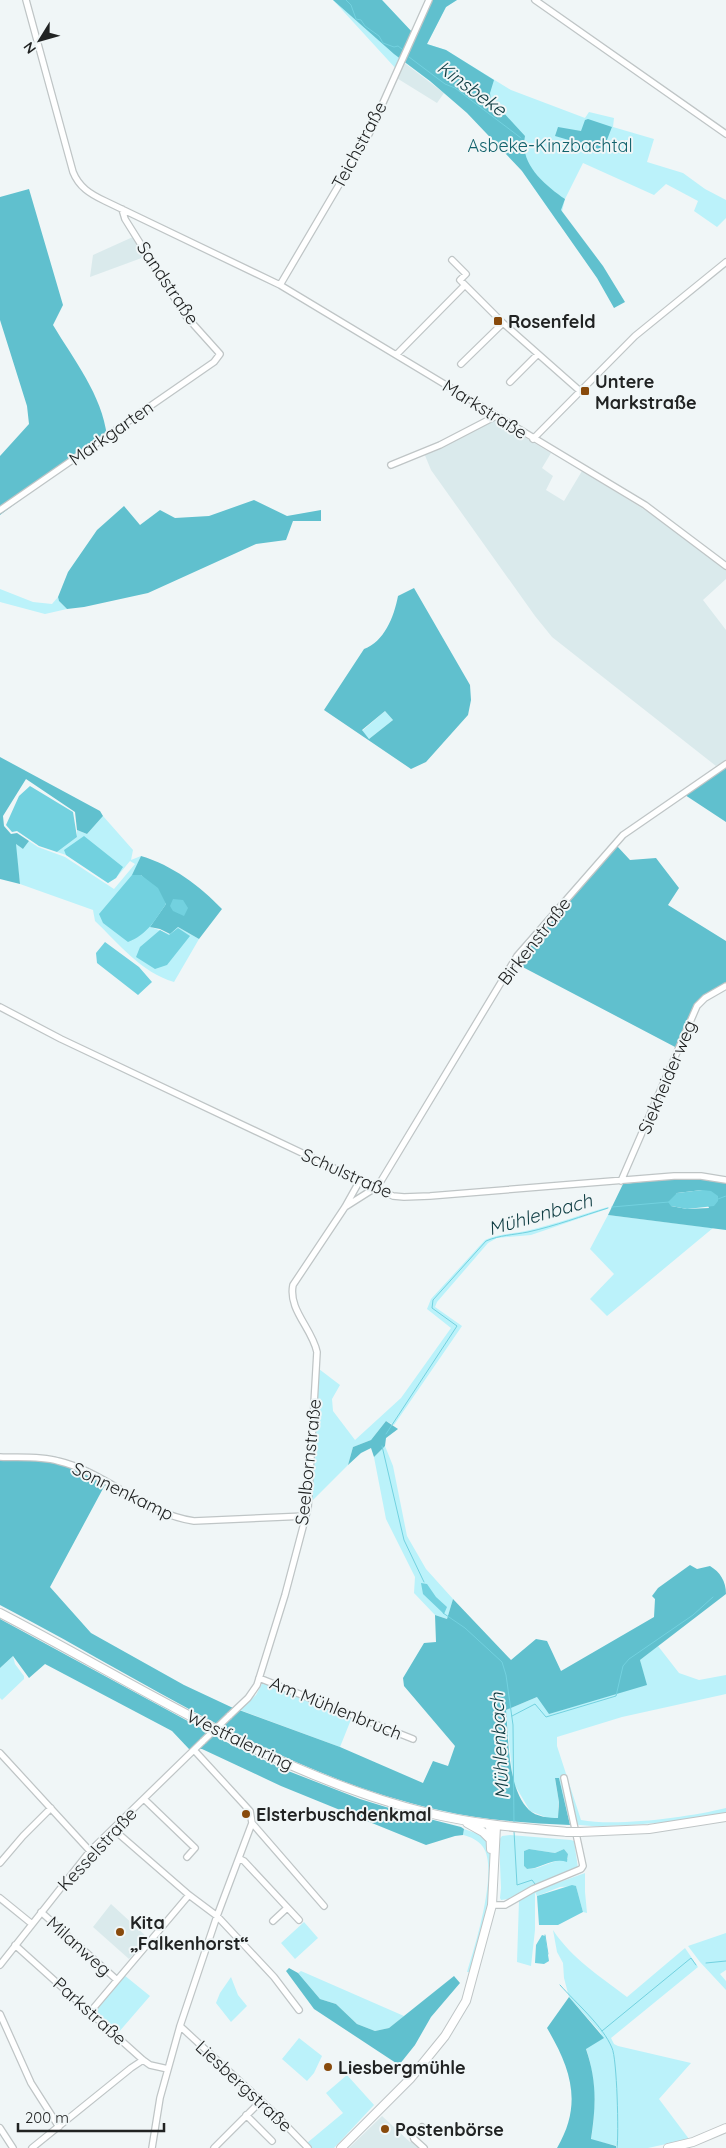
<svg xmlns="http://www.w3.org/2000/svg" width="726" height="2148" viewBox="0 0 726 2148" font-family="Quicksand,sans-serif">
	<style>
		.built { fill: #daeaec }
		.green { fill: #bbf2fa; fill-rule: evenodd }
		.forest { fill: #60c0ce; fill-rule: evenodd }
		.water { fill: #72d1df }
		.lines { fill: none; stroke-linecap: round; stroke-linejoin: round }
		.stream { stroke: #72d1df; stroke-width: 1 }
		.minor-casing { stroke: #bfc5c6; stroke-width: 8 }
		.major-casing { stroke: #bfc5c6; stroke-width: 10 }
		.minor { stroke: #fff; stroke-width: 5.5 }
		.major { stroke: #fff; stroke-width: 8 }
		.minor-bridge-casing { stroke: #bfc5c6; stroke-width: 8; stroke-linecap: butt }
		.major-bridge-casing { stroke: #bfc5c6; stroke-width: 10; stroke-linecap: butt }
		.minor-bridge { stroke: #fff; stroke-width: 5.5 }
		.major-bridge { stroke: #fff; stroke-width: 8 }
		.poi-dot { fill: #884a0c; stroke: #f0f6f7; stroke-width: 2 }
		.labels { text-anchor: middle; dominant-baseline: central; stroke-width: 4; stroke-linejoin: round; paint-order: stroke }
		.street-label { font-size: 18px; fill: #212323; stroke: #f0f6f7 }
		.park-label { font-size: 18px; fill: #11626c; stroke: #f0f6f7 }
		.poi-label { font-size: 18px; font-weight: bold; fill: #212323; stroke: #f0f6f7; text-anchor: start }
		.water-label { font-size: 19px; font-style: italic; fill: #0e3c42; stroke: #f0f6f7 }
	</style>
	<rect width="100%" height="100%" fill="#f0f6f7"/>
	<path class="built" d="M402 61 444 93 437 103 395 77Z
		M135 236 147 256 90 277 93 255Z
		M491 420H496L551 453 542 468 553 476 546 490 564 501 582 471 666 523 726 570V579L703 600 726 630V760L716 766 552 637 535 616 431 470 424 453Z
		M111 1904 148 1938 129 1959 93 1927Z
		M382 2116 410 2142H414L420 2148H349Z"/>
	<path class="green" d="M333 0H382L413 33 428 0H457L446 7 427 44 446 50 511 90 585 118 589 112 614 118 613 127 654 139 647 162 683 173 705 189 726 200V218L717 227 694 211 698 201 666 184 654 195 583 163 565 199 559 224 522 171 510 147 430 81 403 61 398 71Z
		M0 589 33 602 52 604 58 597 59 601 67 609 45 614 0 602Z
		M385 711 393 720 369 739 362 731Z
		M103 816 133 850 131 860 141 856 133 875H141L166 904 151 927 169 934 178 927 199 939 174 982C141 972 120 945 95 921L93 910 20 884 15 843 23 849 29 841 38 847 65 857 114 889 135 864 130 861 116 878 108 883 66 855 57 852 77 837V830L87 834Z
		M608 1207 607 1209 531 1235 497 1238 488 1243 437 1302 435 1307 462 1326 394 1425 386 1421 371 1440 353 1447 348 1465 311 1502 319 1369 340 1385 332 1399 333 1411 355 1440 401 1398 451 1328 427 1309 431 1299 485 1240C499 1233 514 1234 530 1230 556 1224 582 1214 608 1207Z
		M608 1215 713 1228 607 1316 590 1299 614 1274 590 1249Z
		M385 1446 393 1466 407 1536 426 1569 453 1599 447 1619 435 1615 414 1593 415 1577 386 1519 372 1447 374 1457Z
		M658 1646 679 1673 699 1680 726 1675V1694L622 1717 557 1737V1746L581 1820C616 1827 690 1817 726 1808V1813C685 1821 644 1825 602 1826 591 1827 581 1824 570 1825L559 1778 555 1779 559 1802 558 1807 559 1818H548L530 1811 513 1782 506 1710 537 1697 646 1685 640 1660Z
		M13 1656 15 1664 24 1676V1679L2 1700 0 1698V1668Z
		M263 1682 352 1717 340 1747 240 1710 256 1695Z
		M464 1829 484 1836C504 1875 482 1933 472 1972H467C475 1946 499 1869 483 1847 478 1840 471 1837 463 1835Z
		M510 1835 571 1840 574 1841 578 1868 534 1885 508 1899 501 1900 500 1898 501 1888 499 1840 502 1836ZM529 1849 555 1853 564 1849 568 1854V1859L556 1861 537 1868 527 1869 524 1866V1851Z
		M585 1873V1892L587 1913 583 1912 576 1886 560 1887 537 1896 535 1892V1930L531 1966 517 1962 519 1900 535 1891Z
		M304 1922 318 1938 295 1959 281 1943Z
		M553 1930C571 1958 601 1977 627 1997L685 1948 698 1967 611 2038 614 2044 618 2046 691 2063 659 2099 689 2139 648 2148H617L618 2146 591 2140C596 2109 596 2078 586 2048L603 2038 600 2032 569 1997 564 1978 563 1963 557 1952Z
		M726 1933V1970L720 1974 726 1981V1990L700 1962 688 1946Z
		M301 1971 404 2016 389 2028 375 2031 357 2024 336 2004 320 1999 298 1973Z
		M124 1975 150 1996 118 2033 95 2011 96 2008Z
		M231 1977 238 1995 247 2006 231 2022 216 2003 220 1993Z
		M299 2038 322 2056 314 2073 307 2081 282 2059Z
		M347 2075 374 2105 334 2148H312L307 2143 343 2113 326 2093Z"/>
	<path class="forest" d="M333 0H382L413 33 428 0H457L446 7 427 44 446 50 494 80 490 93 491 102 502 111 525 136C519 164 545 185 565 199L561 210 603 266 625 302 614 308 597 278 522 171 467 113 430 81 394 54Z
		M588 119 612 127 603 150 555 136 558 127 581 131 585 120Z
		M29 189 63 305 53 325C74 360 102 395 107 436L0 515V456L29 424 27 406 0 320V197Z
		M254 500 287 516 321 510V521H293L286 540 256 544 148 593 84 607 67 609 59 601 58 597 68 572 97 530 124 506 140 525 160 510 175 518 209 516Z
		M414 588 470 685 471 700 468 715 426 762 411 769 324 710 364 649C384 642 394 617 398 596ZM385 711 393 720 369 739 362 730Z
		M0 757 100 811 103 816 87 834 77 830 75 812 26 779 3 816 4 826 11 834 17 833 29 841 23 849 16 844 20 884 0 879Z
		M726 767V822L685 795Z
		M617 846 630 860 656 858 679 888 668 905 726 941V984L700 999 695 1005 677 1048 515 963Z
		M141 856C172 865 200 886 222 909L199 939 178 927 170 934 160 929 150 927 166 904 141 875H132Z
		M671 1179H701L726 1183V1230L608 1215 623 1184ZM702 1190 709 1208 687 1209 671 1206 677 1193Z
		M386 1421 398 1429 386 1438 385 1446 374 1457 371 1448 361 1453 348 1465 353 1447 371 1440Z
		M0 1454 57 1457 82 1467 106 1483 50 1587 91 1633 184 1685 231 1707 340 1747 423 1783 433 1761 448 1766 455 1746 404 1686 403 1678 424 1643 436 1642 435 1615 447 1619 453 1599 511 1660 536 1639 547 1641 561 1671 654 1617 655 1599 652 1596 658 1588 690 1565 697 1569 710 1566C720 1572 726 1581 726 1594L640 1660 647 1685 549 1714 537 1697 506 1710C509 1740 507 1788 529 1810 536 1817 550 1818 558 1818L559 1802 555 1778H559L570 1825C527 1823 481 1820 439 1810 280 1775 143 1679 0 1605Z
		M0 1619 230 1744 283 1769 360 1799 402 1812 461 1827 464 1829 463 1835 455 1836 426 1845 281 1786 202 1749H189L172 1731 45 1664 29 1678 13 1656 0 1668Z
		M289 1968 298 1973 320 1999 336 2004 357 2024 375 2031 389 2028 454 1976 460 1983 431 2017 415 2045 399 2065 314 2009 286 1971Z
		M569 1997 604 2038 586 2049C597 2081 596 2106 591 2139L616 2146V2148H557C583 2104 571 2069 547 2028Z"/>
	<path class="water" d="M30 786 73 812 77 837 57 852 39 846 17 831 12 832 6 825 19 796Z
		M84 836 123 867 116 878 108 883 66 855 64 850Z
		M132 875H141L158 888 166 904C155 920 147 935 128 942L103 923 99 914Z
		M173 899 183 900 188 908 184 916 173 911 170 906Z
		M178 928 190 936 167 965 155 969 136 957 140 947 160 930 169 935Z
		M105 942 139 967 152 982 138 995 97 963 96 953Z
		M702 1190 711 1191 718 1196V1201L714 1206 687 1209 671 1206 668 1202 677 1193Z
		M421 1583 427 1584 436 1597 447 1607 444 1614 423 1594Z
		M529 1849 555 1853 564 1849 568 1854 567 1862C553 1857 541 1869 527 1869L524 1866V1851Z
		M572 1885 576 1886 583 1912 558 1925H539L537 1896Z
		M542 1935 545 1936 549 1961 544 1964 535 1963 536 1945Z"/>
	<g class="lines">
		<path class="stream" d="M346 0 351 5 356 19 361 20 365 26 379 36 383 43 394 47 398 46 402 49
			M409 57 445 84 455 88 521 138
			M718 1199 726 1196
			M612 1207 669 1202
			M386 1434 457 1326 432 1308 433 1300 486 1241C500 1235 513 1235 528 1232 555 1226 582 1216 608 1208
			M382 1446 404 1540 424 1582
			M443 1613 465 1628 502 1662 506 1675 513 1725 514 1825
			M512 1716 535 1704 546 1717 616 1696 623 1666 629 1659 693 1615 713 1597
			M514 1831 517 1885 532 1880 535 1884
			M545 1935 548 1954
			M706 1963 726 1961
			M560 1985C576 2003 603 2026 612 2048 617 2058 619 2135 617 2148
			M602 2031 691 1958 696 1965"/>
		<g class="minor-casing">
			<path id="minor" d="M26 0 73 172C79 187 90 194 105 201L280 285 645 505 726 566
				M535 0 726 134
				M452 260 466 274 460 280 465 285
				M280 285 369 134 429 0
				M397 354 465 285 503 323 580 391
				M461 364 503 323
				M510 382 538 354
				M533 439 635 336 726 262
				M391 465 440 445 496 416
				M0 510 214 362 220 354 185 315 125 219 122 209
				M0 1007 61 1039 393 1196 404 1197 430 1196 674 1176H701L726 1180
				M621 1181 697 1006 705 998 726 986
				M345 1207 375 1188 381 1181 517 956 623 835 726 764
				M0 1457C18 1458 40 1456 58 1461 106 1472 144 1514 194 1521L306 1516
				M259 1678 413 1739
				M229 1716 248 1698 257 1685 285 1595 308 1508 317 1352C312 1328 288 1310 293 1285L345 1207 359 1182
				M0 1753 90 1851
				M144 1799 195 1848 187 1857
				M252 1823 324 1906
				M113 1829 189 1895 217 1916 274 1977 299 2010
				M240 1859 244 1861 299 1920
				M0 1863 23 1836 51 1808
				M0 1898 32 1924
				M492 1905H505L533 1889 581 1869 583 1866 564 1778
				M41 1912 117 1980
				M273 1921 287 1908
				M15 1945 143 2060 150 2065 168 2069
				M0 1965 90 1851 203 1741
				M91 2011 189 1895
				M0 2014 31 2083 59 2127
				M180 2026 273 2112 308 2148
				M246 2115 272 2141
				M422 2127 413 2136 414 2139 424 2148
				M0 2128 13 2148
				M32 2148 131 2068 143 2060
				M152 2148 160 2098 180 2026 217 1916 252 1823 250 1811 194 1750
				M214 2148 261 2101"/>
		</g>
		<g class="major-casing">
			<path id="major" d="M0 1613C139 1685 274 1775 428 1813 474 1824 521 1828 567 1832
				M467 1823 483 1832 489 1838
				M490 1825 491 1849
				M580 1832 649 1829 726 1817
				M341 2148 410 2079 445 2036 466 2001 492 1905 496 1826
				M668 2148 693 2142 726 2128"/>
		</g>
		<use href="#minor" class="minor"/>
		<use href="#major" class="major"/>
		<g class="minor-bridge-casing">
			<path id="minor-bridge" d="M203 1741 229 1716"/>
		</g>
		<g class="major-bridge-casing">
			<path id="major-bridge" d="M567 1832H580"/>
		</g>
		<use href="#minor-bridge" class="minor-bridge"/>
		<use href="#major-bridge" class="major-bridge"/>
	</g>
	<g class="poi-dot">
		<rect x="493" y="316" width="10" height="10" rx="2.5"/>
		<rect x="580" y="386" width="10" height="10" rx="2.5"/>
		<circle cx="246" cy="1814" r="5"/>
		<circle cx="120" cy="1932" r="5"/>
		<circle cx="328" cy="2067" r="5"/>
		<circle cx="385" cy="2129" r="5"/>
	</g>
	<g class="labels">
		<g class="street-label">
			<text transform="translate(359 145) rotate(-62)">Teichstraße</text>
			<text transform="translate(168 283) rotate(56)">Sandstraße</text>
			<text transform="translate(485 409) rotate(32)">Markstraße</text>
			<text transform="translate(111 433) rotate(-35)">Markgarten</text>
			<text transform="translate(534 941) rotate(-52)">Birkenstraße</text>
			<text transform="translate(667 1077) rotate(-67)">Siekheiderweg</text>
			<text transform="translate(347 1173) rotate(24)">Schulstraße</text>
			<text transform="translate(308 1462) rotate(-84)">Seelbornstraße</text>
			<text transform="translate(123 1491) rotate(26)">Sonnenkamp</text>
			<text transform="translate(336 1708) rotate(22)">Am Mühlenbruch</text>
			<text transform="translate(240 1740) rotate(26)">Westfalenring</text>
			<text transform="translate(97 1849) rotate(-47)">Kesselstraße</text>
			<text transform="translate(79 1946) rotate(42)">Milanweg</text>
			<text transform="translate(90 2011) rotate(42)">Parkstraße</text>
			<text transform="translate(244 2086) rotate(43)">Liesbergstraße</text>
		</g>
		<g class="park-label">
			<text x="550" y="145">Asbeke-Kinzbachtal</text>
		</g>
		<g class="poi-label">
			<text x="508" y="321">Rosenfeld</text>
			<text x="595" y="381">Untere<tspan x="595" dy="21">Markstraße</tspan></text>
			<text x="256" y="1814">Elsterbuschdenkmal</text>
			<text x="130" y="1922">Kita<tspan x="130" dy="21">„Falkenhorst“</tspan></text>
			<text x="338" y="2067">Liesbergmühle</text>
			<text x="395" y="2129">Postenbörse</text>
		</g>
		<g class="water-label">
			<text transform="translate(472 88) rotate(36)">Kinsbeke</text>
			<text transform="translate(540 1214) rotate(-16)">Mühlenbach</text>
			<text transform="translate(499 1746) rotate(-93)">Mühlenbach</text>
		</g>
	</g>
	<g transform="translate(40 40) rotate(233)" stroke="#f0f6f7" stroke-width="4" paint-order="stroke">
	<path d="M0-4L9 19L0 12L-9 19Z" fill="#212323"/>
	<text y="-8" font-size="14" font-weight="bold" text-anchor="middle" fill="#212323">N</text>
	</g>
	<path d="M18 2123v8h146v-8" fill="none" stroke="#212323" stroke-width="2.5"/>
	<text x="25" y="2123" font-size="15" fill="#212323" stroke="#f0f6f7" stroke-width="4" paint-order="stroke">200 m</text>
</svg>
